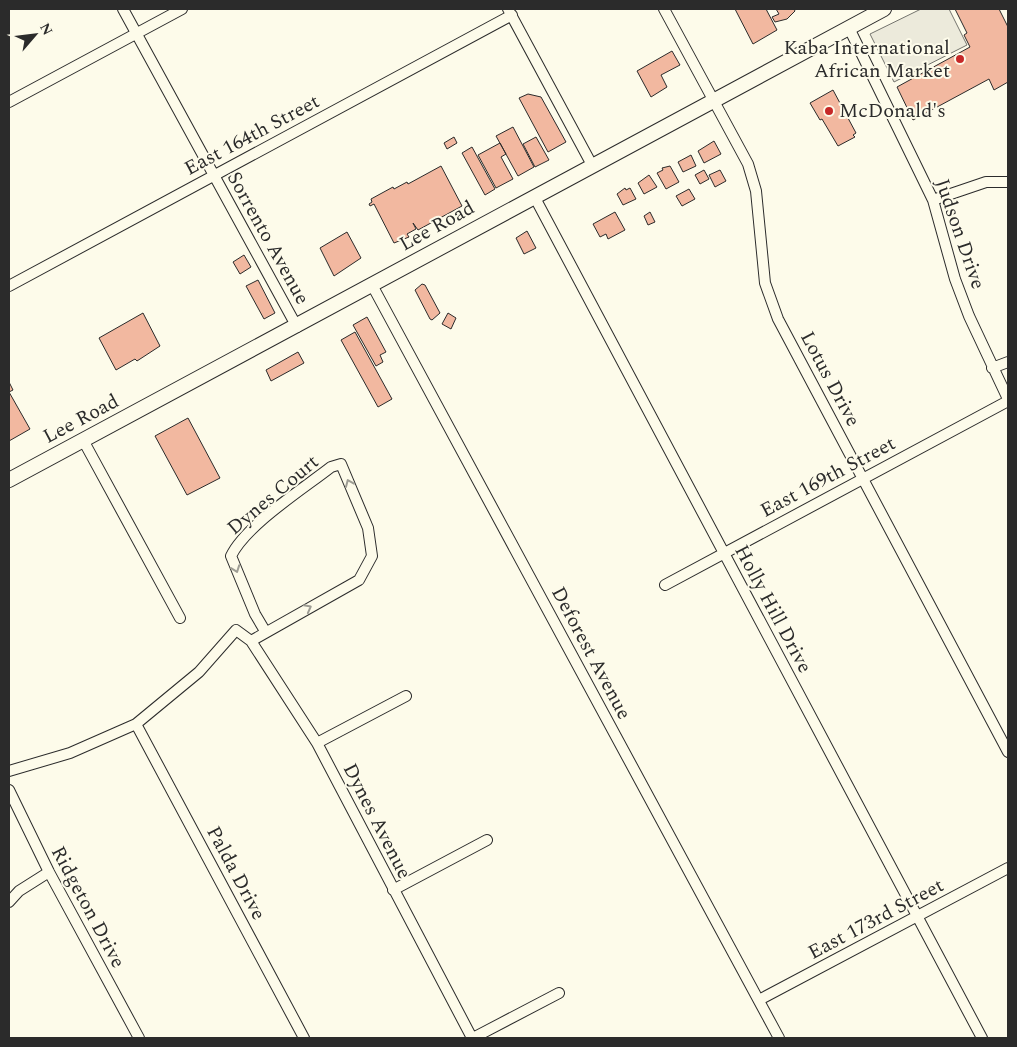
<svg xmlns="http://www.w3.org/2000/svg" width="1017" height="1047" viewBox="0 0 1017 1047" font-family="Spectral,serif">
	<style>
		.parking { fill: #eceadb; stroke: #74746e }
		.building { fill: #f2b8a0; stroke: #2b2b2b }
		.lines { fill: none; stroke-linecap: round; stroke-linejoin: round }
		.minor-casing { stroke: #2b2b2b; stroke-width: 12 }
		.secondary-casing { stroke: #2b2b2b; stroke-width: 16 }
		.minor { stroke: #fdfbea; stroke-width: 10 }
		.secondary { stroke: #fdfbea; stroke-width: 14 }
		.oneway { stroke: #9e9d94 }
		.poi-dot { fill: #c62828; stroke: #fdfbea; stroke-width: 2 }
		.labels { text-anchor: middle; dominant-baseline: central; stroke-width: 4; stroke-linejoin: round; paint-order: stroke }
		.poi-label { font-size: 20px; fill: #2b2b2b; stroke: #fdfbea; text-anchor: end }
		.street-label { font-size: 20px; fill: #2b2b2b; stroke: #fdfbea }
	</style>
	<rect width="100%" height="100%" fill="#fdfbea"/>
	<path class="parking" d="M921 9H949L967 45 894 82 870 34Z"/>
	<path class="building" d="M735 9H766L777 30 753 44Z
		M776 9H794L795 11 787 19 775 22 772 17 779 14Z
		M955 9H999L1008 27V82L994 90 989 79 913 120 897 87 970 47 964 35 967 33Z
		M672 51 680 65 661 75 667 87 651 97 637 71Z
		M833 90 856 133 853 135 855 137 838 146 822 119 820 120 810 103Z
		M528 94 541 97 566 142 548 152 519 98Z
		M513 127 534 167 518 176 496 136Z
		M454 137 457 143 447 149 444 143Z
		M536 137 549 160 535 167 523 144Z
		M714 141 721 154 704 163 698 151Z
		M500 143 506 154 501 157 513 179 496 188 478 155Z
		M472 147 495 189 485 195 462 153Z
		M691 155 696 166 683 172 678 162Z
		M441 166 462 206 418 230 413 223 416 229 407 234 409 237 394 243 374 204 370 206 369 204 372 202 371 199 393 187 394 189 407 182 408 184Z
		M670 166 679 182 666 189 657 173 663 170 662 168Z
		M704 170 709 179 700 184 695 175Z
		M720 170 726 181 715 187 709 175Z
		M649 175 657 187 644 194 638 183Z
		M625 188 626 190 630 188 636 199 623 205 617 194Z
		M689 189 695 199 682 206 676 196Z
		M615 212 625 230 608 239 606 234 600 237 593 224Z
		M650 212 655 222 648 225 644 216Z
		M527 231 536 248 524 254 516 238Z
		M347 232 361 258 334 276 320 248Z
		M244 255 251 267 240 274 233 262Z
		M258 280 275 313 264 319 246 286Z
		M422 284 425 285 440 313 432 320 430 319 415 290Z
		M143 313 160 346 137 361 135 359 116 370 99 338Z
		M448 313 456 318 451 329 442 324Z
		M367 317 386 352 380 355 383 362 376 366 353 325Z
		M355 332 392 399 378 407 341 340Z
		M298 352 304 363 271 381 266 370Z
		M9 382 13 390 9 392 30 429 9 441Z
		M188 418 220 478 187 495 155 436Z"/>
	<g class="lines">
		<g class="minor-casing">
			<path id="minor" d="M123 9 297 327
				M508 9 592 165
				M664 9 748 164 756 191 765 283 778 319 1008 752
				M849 28 933 200 955 279 969 316 1008 399
				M9 102 182 9
				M534 196 982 1038
				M933 200 986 182H1008
				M372 285 779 1038
				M9 286 512 15
				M992 368 1008 362
				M83 440 180 618
				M665 585 1008 401
				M251 641 359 580 372 556 368 528 341 464 331 467C303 489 246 525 231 556L255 614 265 631
				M136 724 304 1038
				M317 743 406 696
				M9 771 70 753 136 724 199 672 236 630 251 641 317 743 472 1038
				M9 790 49 872 139 1038
				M393 890 487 840
				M9 902 19 891 49 872
				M759 1000 1008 868
				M473 1038 559 993"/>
		</g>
		<g class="secondary-casing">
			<path id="secondary" d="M9 480 884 9"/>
		</g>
		<use href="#minor" class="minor"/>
		<use href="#secondary" class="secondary"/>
	</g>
	<defs><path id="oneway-chevron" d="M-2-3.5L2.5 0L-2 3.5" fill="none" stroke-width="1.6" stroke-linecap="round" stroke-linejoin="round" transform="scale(1.25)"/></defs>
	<g class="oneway">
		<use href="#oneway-chevron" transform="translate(349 483) rotate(-113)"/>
		<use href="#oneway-chevron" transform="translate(236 569) rotate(70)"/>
		<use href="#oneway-chevron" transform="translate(308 608) rotate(-28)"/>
	</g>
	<g class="poi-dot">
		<circle cx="960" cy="59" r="5"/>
		<circle cx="829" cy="111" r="5"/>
	</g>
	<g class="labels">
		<g class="poi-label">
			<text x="950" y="48">Kaba International<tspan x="950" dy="23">African Market</tspan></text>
			<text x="839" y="111" text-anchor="start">McDonald's</text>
		</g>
		<g class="street-label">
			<text transform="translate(252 135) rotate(-28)">East 164th Street</text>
			<text transform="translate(437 226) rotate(-29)">Lee Road</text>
			<text transform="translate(960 234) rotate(71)">Judson Drive</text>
			<text transform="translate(268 238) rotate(61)">Sorrento Avenue</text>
			<text transform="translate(830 379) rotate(62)">Lotus Drive</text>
			<text transform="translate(81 419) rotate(-28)">Lee Road</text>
			<text transform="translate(828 477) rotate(-28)">East 169th Street</text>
			<text transform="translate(273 495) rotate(-40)">Dynes Court</text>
			<text transform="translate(773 609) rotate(62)">Holly Hill Drive</text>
			<text transform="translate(591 653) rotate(62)">Deforest Avenue</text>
			<text transform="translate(377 821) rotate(63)">Dynes Avenue</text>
			<text transform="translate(236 873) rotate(62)">Palda Drive</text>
			<text transform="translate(88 907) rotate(62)">Ridgeton Drive</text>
			<text transform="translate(876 919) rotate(-28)">East 173rd Street</text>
		</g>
	</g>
	<rect width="1017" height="1047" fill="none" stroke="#2b2b2b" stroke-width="20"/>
	<g transform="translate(35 35) rotate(62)" stroke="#fdfbea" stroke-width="4" paint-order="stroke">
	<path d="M0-4L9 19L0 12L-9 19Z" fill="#2b2b2b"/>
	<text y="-8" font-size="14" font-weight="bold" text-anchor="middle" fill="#2b2b2b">N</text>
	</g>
</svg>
